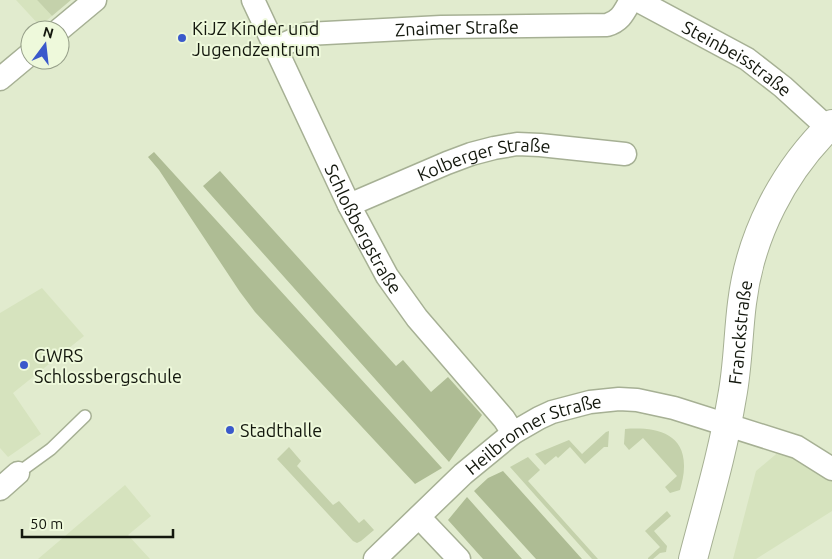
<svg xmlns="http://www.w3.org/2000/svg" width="832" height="559" viewBox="0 0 832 559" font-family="Ubuntu,sans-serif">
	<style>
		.built { fill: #d6e3be }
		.green { fill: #c4d1ab }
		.forest { fill: #aebc94 }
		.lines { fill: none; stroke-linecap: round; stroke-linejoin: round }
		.lane-casing { stroke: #a6b094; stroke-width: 14 }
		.street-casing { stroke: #a6b094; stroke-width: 25 }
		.secondary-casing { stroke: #a6b094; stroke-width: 30 }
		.lane { stroke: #fff; stroke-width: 11 }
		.street { stroke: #fff; stroke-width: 22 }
		.secondary { stroke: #fff; stroke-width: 28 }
		.poi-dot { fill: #3a59cb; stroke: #eef9db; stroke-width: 2 }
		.labels { text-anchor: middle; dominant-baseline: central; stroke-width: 4; stroke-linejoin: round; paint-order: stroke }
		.poi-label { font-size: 18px; fill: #13170d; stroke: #eef9db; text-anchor: start }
		.street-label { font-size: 18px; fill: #13170d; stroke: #eef9db }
	</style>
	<rect width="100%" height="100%" fill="#e1ebce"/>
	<path class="built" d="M16 0H37L52 16 40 26Z
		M42 288 84 336 13 393 41 434 8 457 0 448V313Z
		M781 450 832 481V511L756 559H733L756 471Z
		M125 485 151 516 128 535 150 559H38Z"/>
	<path class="green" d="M37 0H71L52 16Z
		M625 429C652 427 685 431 684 467 684 475 682 482 680 490L670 493 665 487 677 476 643 438 629 450 624 444Z
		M609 431 608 447H604L585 464 570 447 558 458 556 456 545 465 535 454 569 440 582 454 606 432Z
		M289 447 301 461 297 466 333 505 339 501 359 523 364 519 374 530 361 541 357 543 353 541 277 459Z
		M528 457 540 470 528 481 598 559H592L510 467Z
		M667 511 671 516 654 531 667 546 666 552 660 553 653 559H648V558L660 547 645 531Z"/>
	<path class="forest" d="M154 152 442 468 415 484 255 312 240 292 159 170 148 157Z
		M220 171 396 366 403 360 431 392 448 377 482 415 449 462 203 186Z
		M503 471 582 559H536L474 491 488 478Z
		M467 497 522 559H483L448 520Z"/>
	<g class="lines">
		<g class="lane-casing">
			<path id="lane" d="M18 473 51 449 85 416"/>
		</g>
		<g class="street-casing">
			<g id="street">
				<path id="s1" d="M253 0 349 205 387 276 417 318 504 419 513 433"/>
				<path id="s2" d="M637 0 747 59 783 87 828 128"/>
				<path d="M59 30 95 0"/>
				<path id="s3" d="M275 48 307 34 441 27 607 25C621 21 624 12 631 0"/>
				<path d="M0 79 30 54"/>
				<path id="s4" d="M349 205 447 163 471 154 494 148 517 144 540 145 625 154"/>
				<path d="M0 489 18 473"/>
				<path d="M419 517 459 559"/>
				<path id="s5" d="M375 559 463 474 513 433 539 418 552 412 590 402 619 399 637 400 674 408 797 447 832 469"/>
			</g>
		</g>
		<g class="secondary-casing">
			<g id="secondary">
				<path id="s6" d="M693 559C707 505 723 452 732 397 738 366 738 334 742 303 750 236 783 171 832 124"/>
			</g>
		</g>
		<use href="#lane" class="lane"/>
		<use href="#street" class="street"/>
		<use href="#secondary" class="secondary"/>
	</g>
	<g class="poi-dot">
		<circle cx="182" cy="38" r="5"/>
		<circle cx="24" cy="365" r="5"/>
		<circle cx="230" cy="430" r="5"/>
	</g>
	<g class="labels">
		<g class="poi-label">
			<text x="192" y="28">KiJZ Kinder und<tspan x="192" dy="21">Jugendzentrum</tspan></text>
			<text x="34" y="355">GWRS<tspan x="34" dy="21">Schlossbergschule</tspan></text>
			<text x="240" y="430">Stadthalle</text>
		</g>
		<g class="street-label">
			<text stroke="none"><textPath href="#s3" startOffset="185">Znaimer Straße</textPath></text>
			<text stroke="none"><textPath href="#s2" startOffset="116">Steinbeisstraße</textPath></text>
			<text stroke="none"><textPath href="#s4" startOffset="144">Kolberger Straße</textPath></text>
			<text stroke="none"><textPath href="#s1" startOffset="254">Schloßbergstraße</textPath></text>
			<text stroke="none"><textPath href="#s6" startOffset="232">Franckstraße</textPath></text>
			<text stroke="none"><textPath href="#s5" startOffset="205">Heilbronner Straße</textPath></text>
		</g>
	</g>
	<g transform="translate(45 45) rotate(15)"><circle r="24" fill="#eef9db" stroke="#969f89"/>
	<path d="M0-4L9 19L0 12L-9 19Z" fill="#3a59cb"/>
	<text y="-8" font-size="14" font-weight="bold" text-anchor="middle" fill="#13170d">N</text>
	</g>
	<path d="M22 529v8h151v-8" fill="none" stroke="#13170d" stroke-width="2.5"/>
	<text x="30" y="529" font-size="15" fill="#13170d" stroke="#eef9db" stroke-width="4" paint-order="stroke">50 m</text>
</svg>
